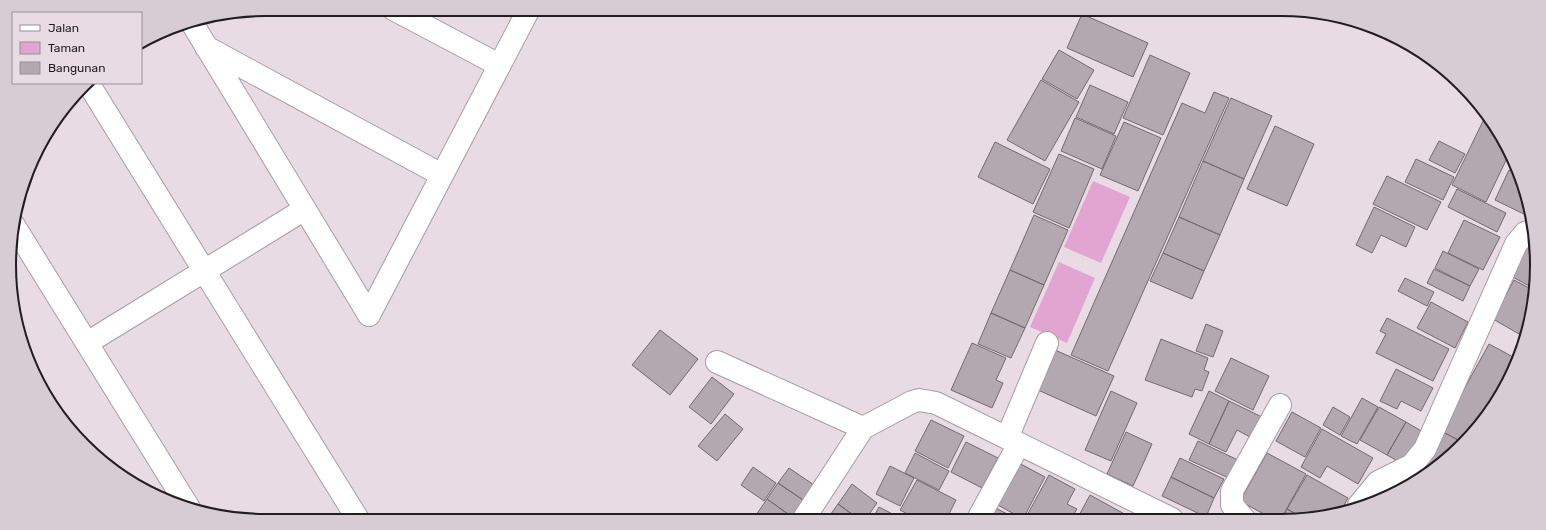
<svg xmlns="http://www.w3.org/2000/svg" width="1546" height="530" viewBox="0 0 1546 530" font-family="Rubik,sans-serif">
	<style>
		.green { fill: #e2a5d1 }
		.building { fill: #b4a8b0; stroke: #746971 }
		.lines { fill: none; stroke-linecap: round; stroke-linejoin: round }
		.minor-casing { stroke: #a79ca3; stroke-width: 24 }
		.minor { stroke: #fff; stroke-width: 22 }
		.rim { fill: none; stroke: #211d20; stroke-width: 2 }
	</style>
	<rect width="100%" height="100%" fill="#e8dbe4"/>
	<path class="green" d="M1093 181 1130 197 1101 263 1064 247Z
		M1059 262 1095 278 1067 343 1030 327Z"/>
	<path class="building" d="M1082 14 1148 43 1133 77 1067 48Z
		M1059 50 1094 70 1077 99 1042 79Z
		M1150 55 1190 73 1163 135 1123 118Z
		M1041 80 1079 102 1045 161 1007 140Z
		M1090 85 1128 102 1114 134 1076 117Z
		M1214 92 1229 98 1108 371 1071 355 1182 103 1205 113Z
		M1231 98 1272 116 1244 179 1203 161Z
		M1485 117 1503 137 1509 154 1486 202 1452 185Z
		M1075 118 1116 136 1102 169 1061 151Z
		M1124 122 1161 138 1138 191 1100 175Z
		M1275 126 1314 144 1287 206 1247 189Z
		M1439 141 1465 154 1455 173 1429 160Z
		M995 142 1050 169 1033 204 978 177Z
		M1059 154 1094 169 1069 228 1033 212Z
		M1416 159 1454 177 1443 200 1405 182Z
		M1203 161 1244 179 1220 235 1179 217Z
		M1509 170 1515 172 1530 217 1495 200Z
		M1387 176 1441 202 1427 230 1373 204Z
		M1457 189 1506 213 1497 232 1448 207Z
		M1374 207 1415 227 1406 247 1381 235 1372 253 1356 245Z
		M1034 215 1068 230 1044 285 1010 270Z
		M1179 217 1220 235 1204 271 1163 253Z
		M1464 220 1500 237 1483 270 1448 253Z
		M1529 243 1534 246 1531 287 1511 276Z
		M1443 251 1479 269 1470 286 1435 268Z
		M1163 253 1204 271 1192 299 1150 281Z
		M1434 269 1470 286 1463 301 1427 283Z
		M1010 270 1044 285 1025 328 991 313Z
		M1405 278 1434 292 1427 306 1398 291Z
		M1514 280 1531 289 1529 315 1519 334 1493 319Z
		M1431 302 1468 322 1455 348 1417 328Z
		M991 313 1025 328 1011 358 978 344Z
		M1387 318 1449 349 1433 381 1376 353 1386 334 1380 331Z
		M1206 324 1223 331 1213 357 1196 351Z
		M660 330 698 359 670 395 632 365Z
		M1161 339 1208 358 1204 370 1209 372 1202 391 1195 389 1192 397 1145 380Z
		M972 343 1006 358 996 380 1003 383 992 408 951 390Z
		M1489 344 1517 359 1501 395 1462 442 1441 431Z
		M1055 350 1114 376 1096 416 1038 390Z
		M1231 358 1269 376 1253 410 1215 391Z
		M1396 369 1433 388 1421 411 1401 401 1397 409 1380 401Z
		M712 377 734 394 711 424 689 407Z
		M1111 391 1137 403 1111 461 1085 450Z
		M1209 391 1229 401 1209 444 1189 434Z
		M1362 398 1378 407 1357 444 1341 436Z
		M1229 401 1262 417 1252 438 1237 430 1226 452 1209 444Z
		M1333 407 1350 417 1340 435 1323 425Z
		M1379 407 1406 422 1387 455 1360 440Z
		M1292 412 1321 428 1305 457 1276 441Z
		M725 414 743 429 717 461 698 446Z
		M931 420 964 436 948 468 915 451Z
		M1406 422 1423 432 1405 465 1387 455Z
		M1322 429 1373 458 1358 484 1327 466 1320 478 1301 467Z
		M1441 431 1462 442 1450 457 1413 482Z
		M1126 432 1152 444 1133 486 1107 474Z
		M1198 441 1242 462 1233 480 1189 460Z
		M966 442 998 458 982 488 951 472Z
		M915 453 949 471 939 490 905 473Z
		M1267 453 1306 474 1281 519H1273L1240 501Z
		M1180 458 1224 479 1214 498 1171 477Z
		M1017 462 1045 477 1023 519 996 504Z
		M890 466 914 478 900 506 876 494Z
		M753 467 776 483 764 501 741 485Z
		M789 468 817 487 806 502 778 483Z
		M1049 475 1075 489 1067 504 1077 509 1071 519H1025Z
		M1307 475 1348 498 1341 511 1315 519H1305L1287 509Z
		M1171 477 1214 498 1206 517 1162 496Z
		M1391 477 1405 487 1394 495 1374 501Z
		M917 480 956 500 946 520H919L900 510Z
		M778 483 806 502 795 519 767 499Z
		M852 484 877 503 865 520H860L838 504Z
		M1090 495 1130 517 1129 519H1077Z
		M767 499 795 519 794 520H757L754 518Z
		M838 504 860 520H830L828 518Z
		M992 506 1013 517 1011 519H985Z
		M879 507 904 520H872Z
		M1287 509 1305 519H1282Z
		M1138 515 1146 519H1136Z"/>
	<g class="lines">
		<g class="minor-casing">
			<path id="minor" d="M393 9 499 65
				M192 23 369 315
				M206 47 442 175
				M88 83 359 521
				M13 224 189 508
				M369 315 529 9
				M87 343 305 209
				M717 362 863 428
				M1007 438 1047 343
				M1359 505 1378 482 1412 465 1425 449 1516 244 1525 233 1534 230
				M978 519 1019 444
				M1244 519 1232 505V491L1280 405
				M803 520 863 428 912 402 919 400 936 403 1172 519"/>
		</g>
		<use href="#minor" class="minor"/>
	</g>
	<path d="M0 0H1546V530H0ZM265 16H1281A249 249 0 0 1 1530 265V265A249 249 0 0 1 1281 514H265A249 249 0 0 1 16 265V265A249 249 0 0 1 265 16Z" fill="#d8ccd4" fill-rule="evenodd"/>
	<path class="rim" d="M265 16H1281A249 249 0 0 1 1530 265V265A249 249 0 0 1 1281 514H265A249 249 0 0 1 16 265V265A249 249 0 0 1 265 16Z"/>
	<rect x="12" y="12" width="130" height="72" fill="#e8dbe4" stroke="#988f96"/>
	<rect x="20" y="25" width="20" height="6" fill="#ffffff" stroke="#988f96"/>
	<text x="48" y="32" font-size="12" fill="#211d20">Jalan</text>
	<rect x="20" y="42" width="20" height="12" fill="#e2a5d1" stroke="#988f96"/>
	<text x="48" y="52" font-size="12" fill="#211d20">Taman</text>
	<rect x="20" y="62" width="20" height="12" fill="#b4a8b0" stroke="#988f96"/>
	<text x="48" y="72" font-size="12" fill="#211d20">Bangunan</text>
</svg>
